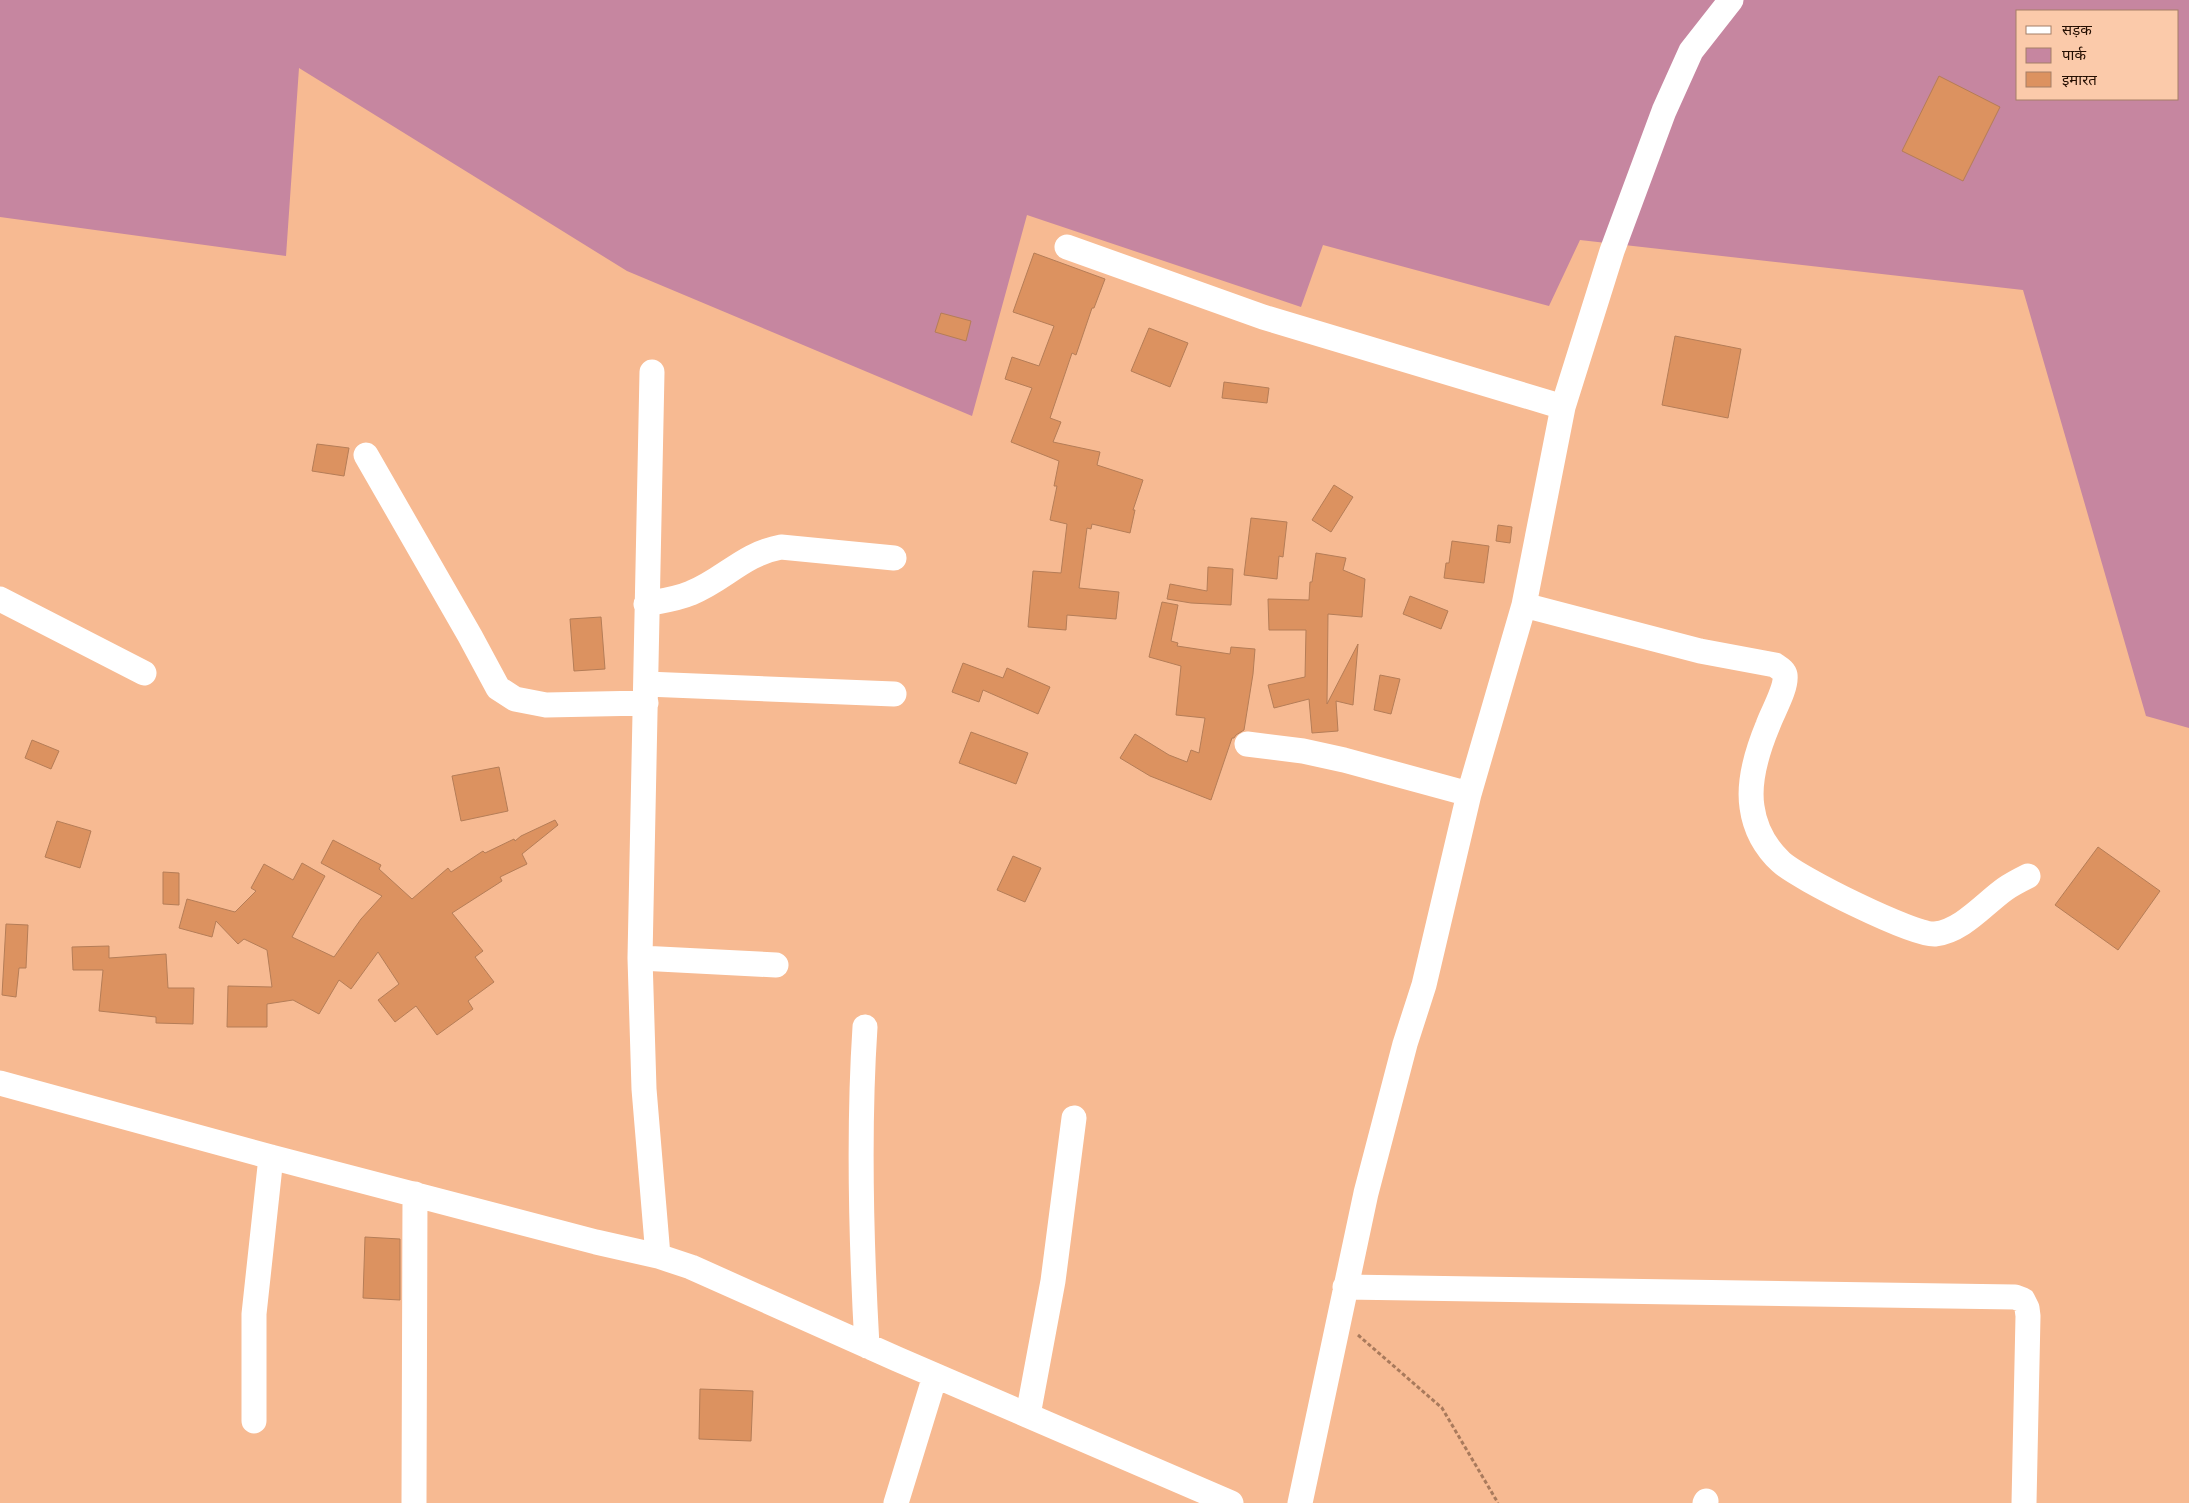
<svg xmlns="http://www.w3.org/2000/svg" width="2189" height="1503" viewBox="0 0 2189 1503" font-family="'PT Sans','Noto Sans Devanagari',sans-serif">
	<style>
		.green { fill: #c686a0; fill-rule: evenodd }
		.building { fill: #dc9260; stroke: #b57d57 }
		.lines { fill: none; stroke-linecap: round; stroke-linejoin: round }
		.path { stroke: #a97a5c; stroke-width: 3; stroke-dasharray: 4 2.5; stroke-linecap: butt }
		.minor { stroke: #fff; stroke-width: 25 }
	</style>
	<rect width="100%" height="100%" fill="#f7ba92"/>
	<path class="green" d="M0 0H2189V728L2146 716 2023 290 1580 240 1549 306 1323 245 1301 307 1027 215 972 416 627 271 299 68 286 256 0 217ZM2018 11H2178V99H2018Z"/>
	<path class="building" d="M1939 76 2000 107 1963 181 1902 151Z
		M1034 253 1105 279 1094 308H1092L1076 355 1072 353 1050 418 1061 422 1053 442 1100 452 1097 465 1143 480 1133 510H1135L1130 533 1092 524 1091 529 1087 528 1079 588 1119 592 1116 619 1067 615 1066 630 1028 627 1033 571 1061 573 1067 524 1050 520 1057 486H1054L1059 461 1011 442 1032 388 1005 379 1012 357 1039 366 1054 326 1013 312Z
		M941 313 971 321 966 341 935 332Z
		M1149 328 1188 343 1170 387 1131 371Z
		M1675 336 1741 349 1728 418 1662 405Z
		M1224 382 1269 388 1267 403 1222 398Z
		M317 444 349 448 344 476 312 471Z
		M1334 485 1353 497 1331 532 1312 520Z
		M1251 518 1287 522 1283 557 1279 556 1277 579 1244 575Z
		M1498 525 1512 527 1510 543 1496 541Z
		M1452 541 1489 546 1484 583 1444 578 1446 563H1449Z
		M1316 553 1346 558 1343 570 1365 579 1362 617 1328 614 1327 704 1358 644 1353 705 1336 701 1338 731 1312 733 1309 699 1274 708 1268 685 1305 677 1306 630H1269L1268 599 1309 600 1310 582H1312Z
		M1208 567 1233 569 1231 605 1191 603 1167 599 1170 584 1207 591Z
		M1410 596 1448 611 1441 629 1403 614Z
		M1162 602 1178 605 1171 641 1178 643 1177 646 1230 654 1231 647 1255 649 1253 674 1244 730 1236 735 1234 738H1232L1211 800 1150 776 1120 758 1135 734 1169 755 1187 762 1191 750 1199 753 1205 718 1176 715 1181 666 1149 657Z
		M601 617 605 669 574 671 570 619Z
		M963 663 1003 678 1007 668 1050 687 1038 714 983 690 979 702 952 692Z
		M1380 675 1400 679 1391 714 1374 710Z
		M971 732 1028 753 1016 784 959 763Z
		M32 740 59 751 51 769 25 758Z
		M499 767 508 811 461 821 452 776Z
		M555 820 558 825 522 854 527 864 500 877 502 881 452 913 483 951 475 957 494 982 468 1001 473 1009 437 1035 416 1006 395 1022 378 1000 399 984 378 952 351 989 339 980 319 1014 293 1000 267 1004V1027H227L228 986 272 987 267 950 244 939 238 944 216 921 212 937 179 928 187 899 235 912 256 891 251 888 264 864 293 880 302 863 325 876 292 937 334 957 361 919 382 896 321 863 333 840 381 865 379 869 412 899 448 868 451 872 483 851 485 853 514 839 515 841 521 836Z
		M57 821 91 831 80 868 45 857Z
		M2098 847 2160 891 2118 950 2055 905Z
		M1013 856 1041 868 1025 902 997 890Z
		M163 872 179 873V905L163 904Z
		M6 924 28 925 26 968H19L16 997 2 995Z
		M109 946V958L166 954 168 988H194L193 1024 156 1023V1017L99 1011 103 970H73L72 947Z
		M365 1237 400 1239V1300L363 1298Z
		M700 1389 753 1391 751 1441 699 1439Z"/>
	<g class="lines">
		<path class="path" d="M1358 1335 1442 1408 1498 1503"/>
		<path class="minor" d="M1067 247 1263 317 1563 407
			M652 372 640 958 644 1089 658 1256
			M366 455 470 636 498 688 515 699 546 705 646 703
			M0 599 144 673
			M646 604C661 601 677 599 691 593 724 580 743 554 781 547L894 558
			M1524 605 1700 651 1775 665C1779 668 1784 670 1785 675 1787 688 1772 713 1768 725 1758 749 1748 781 1752 807 1755 829 1765 847 1781 862 1798 878 1914 936 1935 934 1962 931 1984 904 2005 889 2012 884 2020 880 2028 876
			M646 684 894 694
			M1247 744 1303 751 1344 760 1469 794
			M640 958 776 965
			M865 1027C858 1133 861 1240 867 1346
			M0 1083 271 1157 596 1242 658 1256 691 1267 897 1359 1231 1503
			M1345 1287 2015 1297 2023 1300 2027 1308 2028 1316 2024 1503
			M1028 1415 1053 1281 1074 1118
			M254 1421V1314L271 1157
			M414 1503 415 1194
			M896 1503 935 1376
			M1300 1503 1366 1193 1405 1044 1424 985 1469 794 1524 605 1563 407 1612 251 1664 111 1691 51 1731 0
			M1705 1503 1706 1501"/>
	</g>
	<rect x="2016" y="10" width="162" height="90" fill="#fbcaaa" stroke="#a57f67"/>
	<rect x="2026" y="26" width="25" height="8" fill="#ffffff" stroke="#a57f67"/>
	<text x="2062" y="35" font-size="15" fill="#250f02">सड़क</text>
	<rect x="2026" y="48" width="25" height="15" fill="#c686a0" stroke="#a57f67"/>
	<text x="2062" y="60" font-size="15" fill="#250f02">पार्क</text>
	<rect x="2026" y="72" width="25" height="15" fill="#dc9260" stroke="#a57f67"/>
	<text x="2062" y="85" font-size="15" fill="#250f02">इमारत</text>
</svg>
